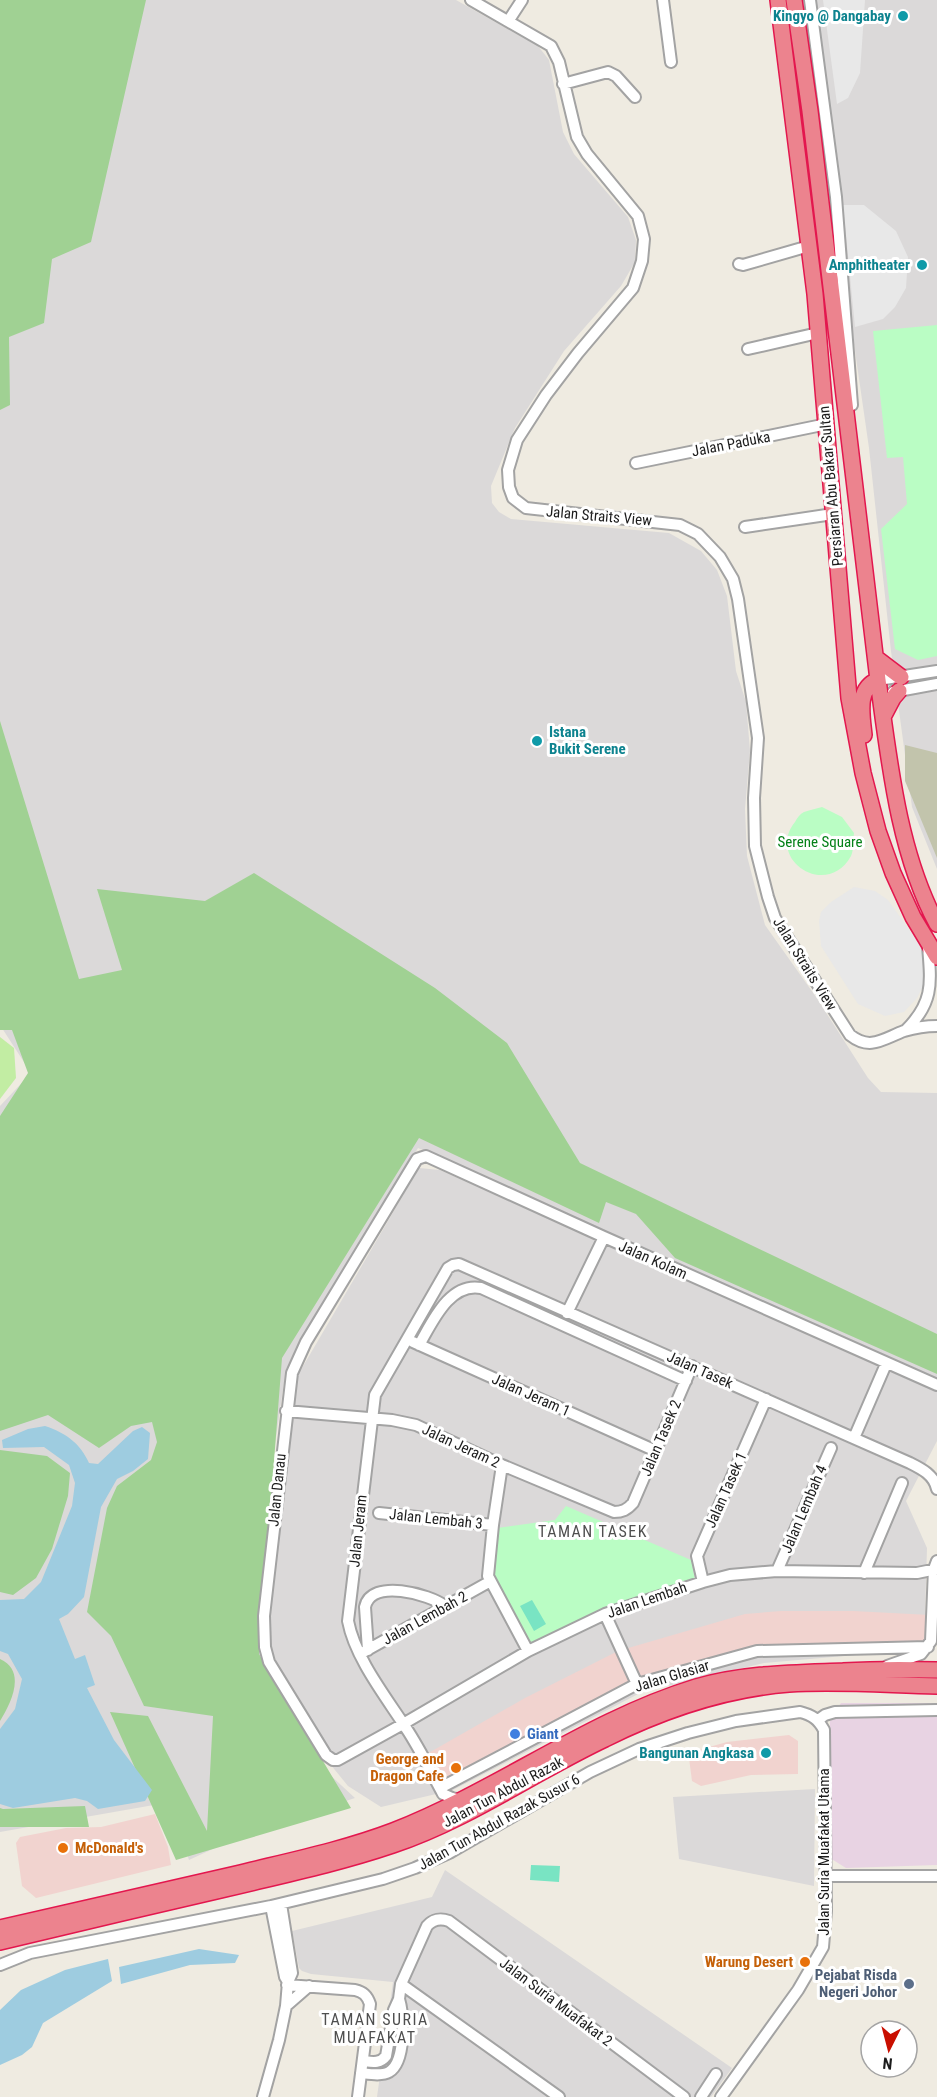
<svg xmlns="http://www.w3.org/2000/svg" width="937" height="2097" viewBox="0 0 937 2097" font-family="'Roboto Condensed',sans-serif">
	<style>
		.residential { fill: #dbd9d9 }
		.commercial { fill: #f1d3cf }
		.industrial { fill: #e8d3e3 }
		.construction { fill: #c2c4ac }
		.grass { fill: #c2eda3 }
		.forest { fill: #a0d193 }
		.park { fill: #bafdc4 }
		.pitch { fill: #79e4c3 }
		.parking { fill: #e8e8e8 }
		.water { fill: #9ecce0 }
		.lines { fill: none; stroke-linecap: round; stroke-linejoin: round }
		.minor-casing { stroke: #a3a3a3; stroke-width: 14 }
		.highway-casing { stroke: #e3174e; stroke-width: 18 }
		.minor { stroke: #fff; stroke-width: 10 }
		.highway { stroke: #ec838e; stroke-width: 15 }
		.culture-dot { fill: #0f9aa8; stroke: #fff; stroke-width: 2 }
		.shop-dot { fill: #3f7fe0; stroke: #fff; stroke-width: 2 }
		.food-dot { fill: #e8710a; stroke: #fff; stroke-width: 2 }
		.service-dot { fill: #5c6f8a; stroke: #fff; stroke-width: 2 }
		.labels { text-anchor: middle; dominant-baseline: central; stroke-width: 6; stroke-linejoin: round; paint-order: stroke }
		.culture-label { font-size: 15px; font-weight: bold; fill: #0d838f; stroke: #fff; text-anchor: end }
		.street-label { font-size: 15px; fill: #1c1c1c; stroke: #fff }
		.park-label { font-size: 15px; fill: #048118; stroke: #fff }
		.shop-label { font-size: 15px; font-weight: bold; fill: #366cbe; stroke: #fff; text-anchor: start }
		.food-label { font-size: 15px; font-weight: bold; fill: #c56008; stroke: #fff; text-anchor: end }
		.service-label { font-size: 15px; font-weight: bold; fill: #4e5e75; stroke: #fff; text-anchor: end }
		.neighbourhood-label { font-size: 16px; letter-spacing: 1.5px; fill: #4f4f4f; stroke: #fff }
	</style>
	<rect width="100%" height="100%" fill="#efebe1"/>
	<path class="residential" d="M0 0H456L538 46 549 60 563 132 574 154 628 217 636 240 635 262 621 286 564 351 515 428 491 486 492 503 499 512 511 519 669 533 701 551 717 570 727 596 736 671 746 702 750 751 745 809 747 856 765 925 816 997 868 1078 881 1092 937 1093V1378L418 1148 286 1369 275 1444 259 1586 264 1669 328 1773 355 1798 245 1834 189 1860 171 1802 0 1832V1106L31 1073 0 1025Z
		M816 0H937V869L912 807 891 651 869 448 854 344 838 162Z
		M419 1168 440 1170 937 1388V1441L906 1501 927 1548 924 1649 764 1663 642 1692 453 1790 381 1807 348 1786 326 1759 272 1672 268 1640 295 1380Z
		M815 1789 814 1886 679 1859 673 1797Z
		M445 1870 732 2068 711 2097H377L393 1982 311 1974 302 1971 299 1968 292 1931 432 1897Z"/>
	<path class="commercial" d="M781 1611H853L930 1615 926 1644 775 1648 632 1683 441 1784 425 1755 525 1698 618 1651 745 1614Z
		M789 1735 798 1741V1774L751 1775 701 1786 692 1781 689 1758 695 1751 727 1742Z
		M155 1814 168 1847 171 1865 36 1898 22 1886 16 1843 20 1837 66 1828 101 1827Z"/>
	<path class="industrial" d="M841 1703H937V1865L846 1868 830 1858V1721Z"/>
	<path class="construction" d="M905 745 937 753V858L905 781Z"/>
	<path class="grass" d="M0 1037 14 1048 16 1078 0 1099Z"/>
	<path class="forest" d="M0 0H146L91 242 52 259 44 323 9 337 10 405 0 410Z
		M0 721 79 979 122 970 97 889 205 901 254 873 435 988 507 1043 580 1163 937 1334V1374L675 1258 636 1214 606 1202 599 1223 419 1138 282 1358 259 1654 351 1808 176 1860 110 1712 148 1716 207 1831 213 1716 144 1706 111 1636 87 1612 107 1508 117 1486 151 1460 157 1442 152 1422 131 1426 99 1448 48 1415 0 1431V1116L28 1073 12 1030H0Z
		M0 1450 47 1456 70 1473 68 1496 52 1549 36 1578 13 1595 0 1592Z
		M0 1659C27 1671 11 1703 0 1721Z
		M85 1806 89 1827H0V1808L3 1809Z"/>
	<path class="park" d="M937 325V656L918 660 895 649 881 529 907 504 903 457 887 458 873 331Z
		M822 807 842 817 854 833C853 839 854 850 851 856 827 900 765 859 795 822 797 818 800 814 804 812 809 810 816 809 822 807Z
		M566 1506 691 1560 695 1580 605 1607 530 1644 491 1579 497 1528 555 1520Z"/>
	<path class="pitch" d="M532 1600 546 1624 534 1631 520 1606Z
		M531 1865 560 1866 559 1882 530 1880Z"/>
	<path class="parking" d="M823 0H865L860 73 848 98 837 104Z
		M843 205H864L896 231 908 257 906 288 895 307 883 319 855 327Z
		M854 887 875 891 888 900 923 949 925 982 917 998 904 1012 885 1016 858 1004 821 946 819 921 821 912 831 902Z"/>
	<path class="water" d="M45 1426C66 1433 80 1443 89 1463L98 1464 133 1431 142 1427 150 1433 148 1459 133 1471 117 1479 101 1507 84 1597 68 1614 59 1619 75 1659 85 1655 95 1685 87 1688 114 1740 152 1790 145 1801 98 1809 87 1801 75 1798 13 1808 0 1804V1729L15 1709 22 1679 8 1654 0 1651V1600L24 1599 41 1582 72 1506 75 1483 69 1465 44 1447 3 1448 2 1440 28 1429Z
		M199 1949 239 1955 235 1963 190 1965 121 1984 119 1967Z
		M108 1959 112 1981 43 2023 32 2047 22 2055 0 2065V2010L21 1990 65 1970Z"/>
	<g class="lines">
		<g class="minor-casing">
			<path id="minor" d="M471 0 551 46 559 62 577 137 587 154 638 216 644 239 642 261 633 288 578 353 546 395 517 440 508 470 509 487 513 498 526 508 680 525 698 534 720 557 733 579 738 599 758 738 754 798 755 846 768 897 775 918 850 1035C870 1051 883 1039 904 1031 914 1028 926 1026 937 1026
				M663 0 671 62
				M810 0 836 197 852 405
				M509 20 522 0
				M563 84 608 72 616 76 635 97
				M739 264 743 265 809 246
				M748 349 818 333
				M636 463 827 424
				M745 527 833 514
				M878 680 937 671
				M893 692 937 684
				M906 1030C934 1002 931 983 928 946
				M567 1313 604 1237
				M413 1342 656 1451
				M419 1345C432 1323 449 1282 481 1288L686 1381
				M937 1385 604 1237 426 1156 417 1159 306 1342 292 1373 264 1616 265 1647 269 1662 326 1755 333 1760H338L403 1724 528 1651 605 1614 703 1582 730 1575 777 1571 917 1573 937 1569
				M286 1411 392 1420 416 1425 502 1465 614 1512C622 1512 627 1510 633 1503L692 1366
				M854 1438 886 1364
				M502 1465 493 1525 488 1576 528 1651
				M379 1513 493 1525
				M777 1571 831 1448
				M864 1573 902 1483
				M703 1582 697 1556 766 1399
				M605 1614 637 1684
				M368 1650 365 1607C371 1578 429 1594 445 1606
				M360 1654 489 1582
				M887 1666 921 1654 931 1641 934 1569 937 1561
				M818 1720 825 1715 835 1712 937 1710
				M440 1788 637 1684 757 1651 928 1647
				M462 1800 452 1798 443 1794C431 1772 420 1749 406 1728 386 1697 355 1658 348 1621L375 1395 448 1268 453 1265 459 1264 910 1463C922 1469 934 1475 937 1489
				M825 1876H937
				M271 1906 285 1977 288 1982
				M0 1965 30 1953 271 1906 383 1879 415 1868 451 1852 590 1772 639 1749 688 1733 736 1721 800 1712C812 1715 818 1719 824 1730L826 1911 823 1947 798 1990 721 2097
				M401 1984 559 2097
				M287 1985 355 1990C363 1992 367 1995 370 2004L358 2097
				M286 2006 309 1986
				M363 2061C372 2062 380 2064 386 2056L394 2010 399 1999 401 1984 427 1926C433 1919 441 1918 449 1921L684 2097
				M361 2073C370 2074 382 2076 389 2072 406 2062 404 2016 399 1999
				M263 2097 279 2040 286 2006 288 1982 292 1973 281 1904
				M701 2097 716 2074"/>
		</g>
		<g class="highway-casing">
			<path id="highway" d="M778 0 815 294 849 698 863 773 878 831 893 873 913 917 937 957
				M794 0 810 111 878 680C889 759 898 852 937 924
				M876 658 901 677
				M883 717 893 698 899 691
				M864 735C862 715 856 688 878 680
				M0 1928C79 1910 157 1892 236 1874 289 1861 343 1850 393 1831 498 1790 588 1720 696 1687 745 1673 793 1673 843 1671 875 1669 905 1669 937 1670
				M0 1942C74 1924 147 1907 221 1890 279 1876 337 1864 393 1845 470 1819 533 1773 605 1739 661 1711 726 1689 789 1684 838 1681 888 1685 937 1686"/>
		</g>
		<use href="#minor" class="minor"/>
		<use href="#highway" class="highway"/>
	</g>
	<g class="culture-dot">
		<circle cx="903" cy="16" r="6"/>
		<circle cx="922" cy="265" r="6"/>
		<circle cx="537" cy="741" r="6"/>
		<circle cx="766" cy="1753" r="6"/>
	</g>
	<circle class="shop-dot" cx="515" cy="1734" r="6"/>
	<g class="food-dot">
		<circle cx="456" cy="1768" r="6"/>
		<circle cx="63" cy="1848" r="6"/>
		<circle cx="805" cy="1962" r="6"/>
	</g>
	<circle class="service-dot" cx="909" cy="1984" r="6"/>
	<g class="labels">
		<g class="culture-label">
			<text x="891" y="16">Kingyo @ Dangabay</text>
			<text x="910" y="265">Amphitheater</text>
			<text x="549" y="732" text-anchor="start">Istana<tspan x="549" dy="17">Bukit Serene</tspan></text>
			<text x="754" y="1753">Bangunan Angkasa</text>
		</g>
		<g class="street-label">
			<text transform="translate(731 444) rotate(-11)">Jalan Paduka</text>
			<text transform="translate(831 486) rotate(-95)">Persiaran Abu Bakar Sultan</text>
			<text transform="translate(599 516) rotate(5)">Jalan Straits View</text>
			<text transform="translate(805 964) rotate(58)">Jalan Straits View</text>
			<text transform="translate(653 1260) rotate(24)">Jalan Kolam</text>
			<text transform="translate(700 1370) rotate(24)">Jalan Tasek</text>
			<text transform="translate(531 1395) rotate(24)">Jalan Jeram 1</text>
			<text transform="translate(661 1438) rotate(-67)">Jalan Tasek 2</text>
			<text transform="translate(461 1446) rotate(25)">Jalan Jeram 2</text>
			<text transform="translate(277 1490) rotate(-84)">Jalan Danau</text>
			<text transform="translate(726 1490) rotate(-66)">Jalan Tasek 1</text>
			<text transform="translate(804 1509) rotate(-67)">Jalan Lembah 4</text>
			<text transform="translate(436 1519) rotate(6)">Jalan Lembah 3</text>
			<text transform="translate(358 1531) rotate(-84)">Jalan Jeram</text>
			<text transform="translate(647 1600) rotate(-19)">Jalan Lembah</text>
			<text transform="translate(425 1618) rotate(-29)">Jalan Lembah 2</text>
			<text transform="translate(672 1676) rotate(-17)">Jalan Glasiar</text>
			<text transform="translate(503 1792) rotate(-28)">Jalan Tun Abdul Razak</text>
			<text transform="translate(499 1822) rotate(-29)">Jalan Tun Abdul Razak Susur 6</text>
			<text transform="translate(824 1852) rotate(-90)">Jalan Suria Muafakat Utama</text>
			<text transform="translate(556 2002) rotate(37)">Jalan Suria Muafakat 2</text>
		</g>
		<g class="park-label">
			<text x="820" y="842">Serene Square</text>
		</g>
		<g class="shop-label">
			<text x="527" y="1734">Giant</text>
		</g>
		<g class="food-label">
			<text x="444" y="1759">George and<tspan x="444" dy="17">Dragon Cafe</tspan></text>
			<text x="75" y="1848" text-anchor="start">McDonald's</text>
			<text x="793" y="1962">Warung Desert</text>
		</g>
		<g class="service-label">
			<text x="897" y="1975">Pejabat Risda<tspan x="897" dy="17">Negeri Johor</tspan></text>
		</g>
		<g class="neighbourhood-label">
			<text x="593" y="1531">TAMAN TASEK</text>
			<text x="375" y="2019">TAMAN SURIA<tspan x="375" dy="18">MUAFAKAT</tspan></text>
		</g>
	</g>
	<g transform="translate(889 2049) rotate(186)"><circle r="28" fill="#ffffff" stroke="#a4a4a4" stroke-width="1.5"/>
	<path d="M0-4.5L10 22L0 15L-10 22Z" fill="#c90f00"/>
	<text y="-9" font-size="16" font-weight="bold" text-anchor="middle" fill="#1c1c1c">N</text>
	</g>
</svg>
